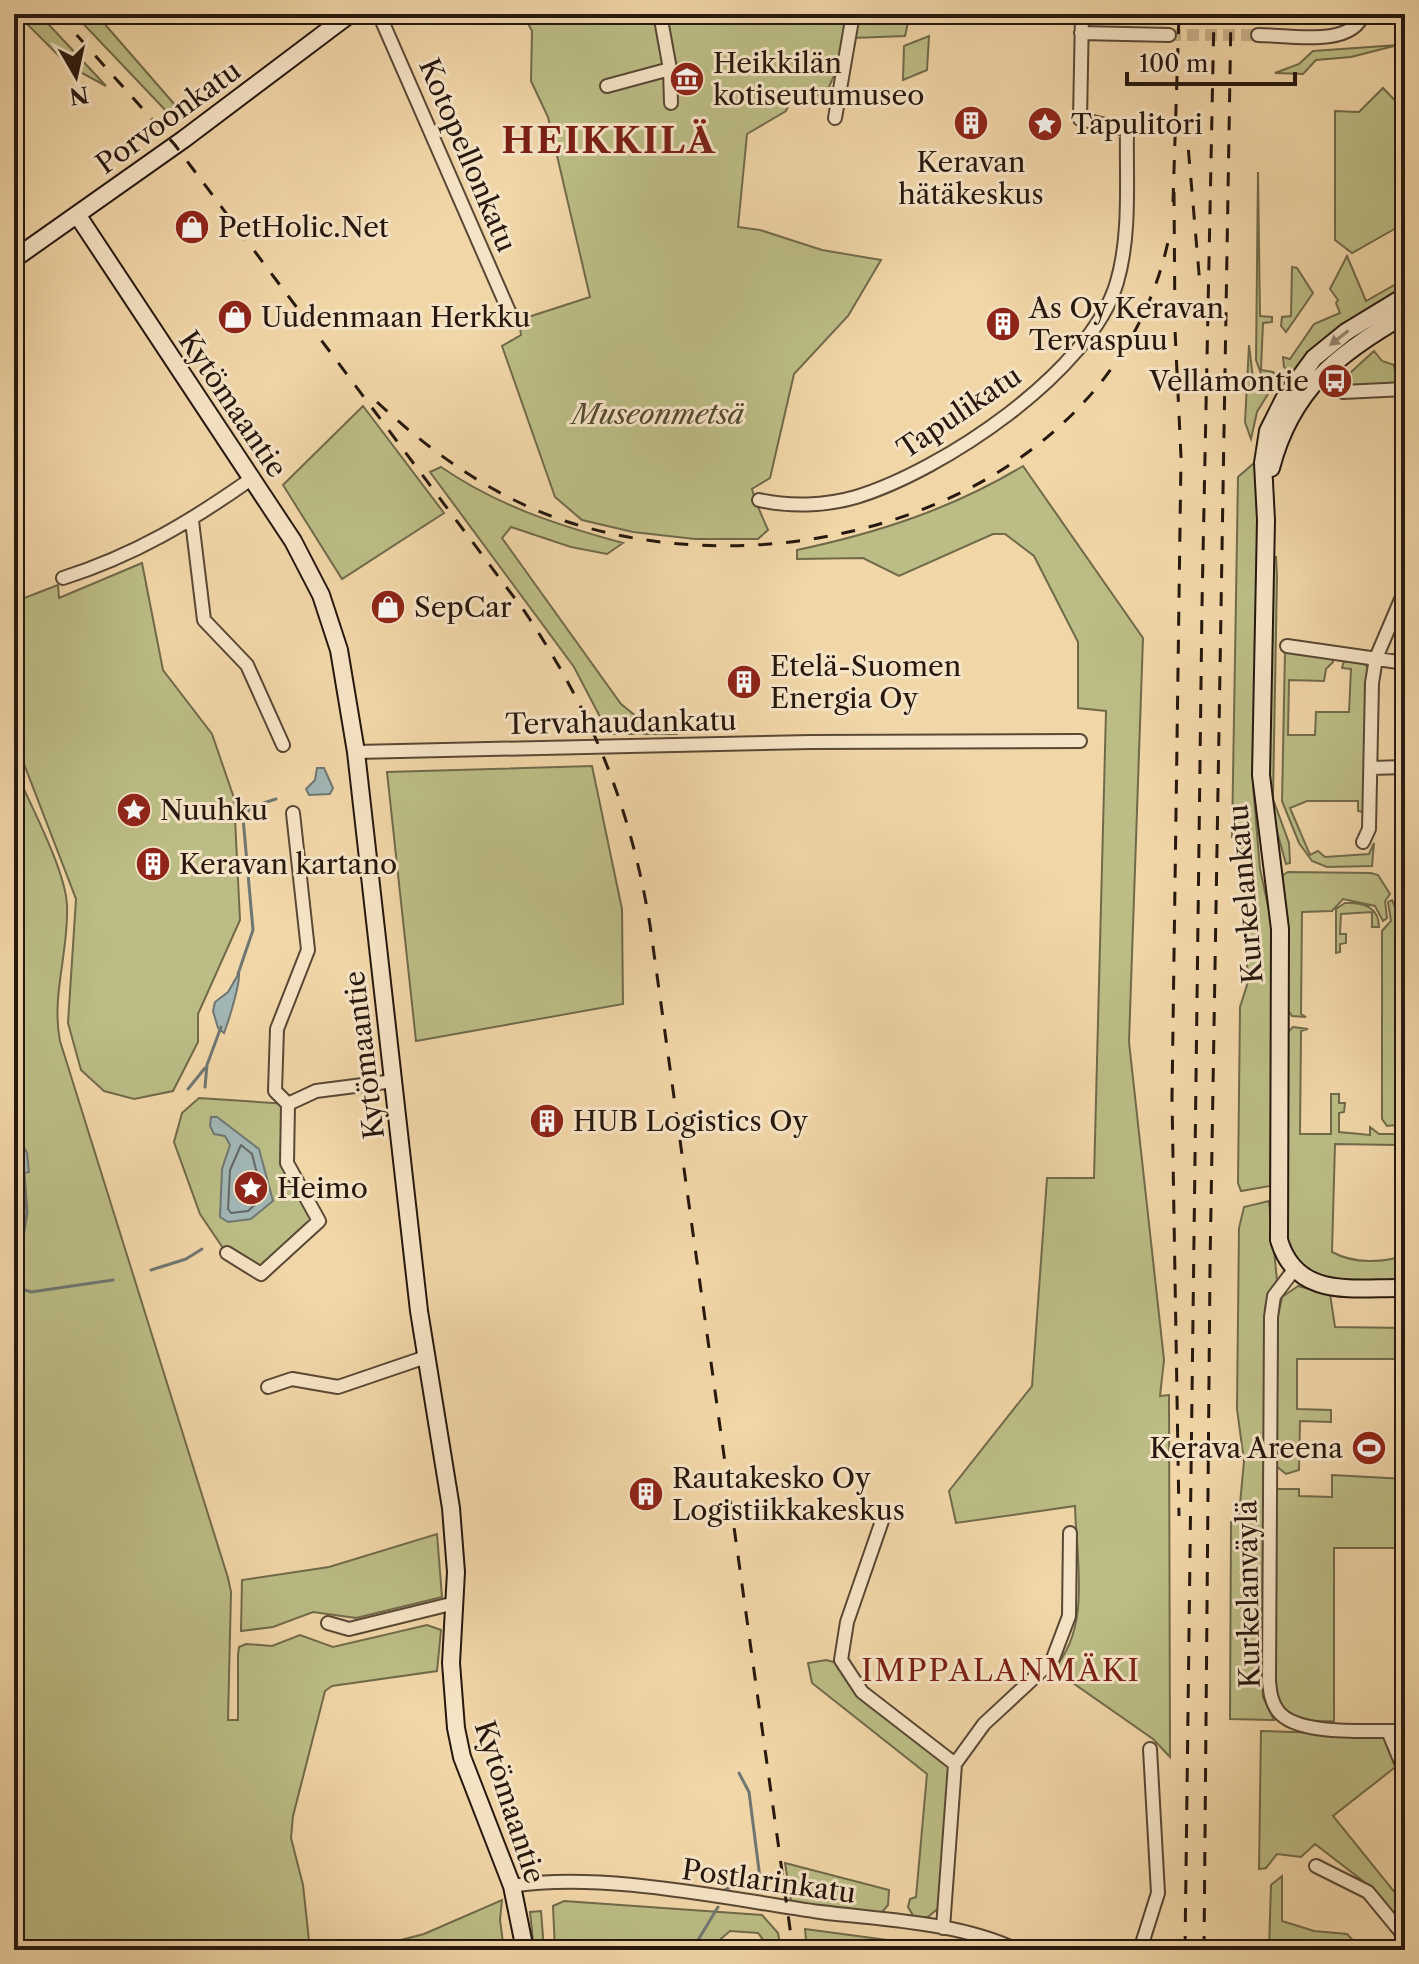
<svg xmlns="http://www.w3.org/2000/svg" width="1419" height="1964" viewBox="0 0 1419 1964" font-family="'Libre Caslon Text',serif">
	<style>
		.green { fill: #bcbd86; stroke: #716a4a; stroke-width: 2 }
		.water { fill: #a1b6b5; stroke: #707772; stroke-width: 2 }
		.lines { fill: none; stroke-linecap: round; stroke-linejoin: round }
		.shore { stroke: #646762; stroke-width: 2 }
		.stream { stroke: #707772; stroke-width: 3 }
		.street-tunnel { stroke: #c8b089; stroke-width: 12; stroke-dasharray: 12 6; stroke-linecap: butt }
		.street-casing { stroke: #594834; stroke-width: 16 }
		.secondary-casing { stroke: #26180e; stroke-width: 20 }
		.street { stroke: #f6e4c6; stroke-width: 12 }
		.secondary { stroke: #f6e4c6; stroke-width: 16 }
		.rail { stroke: #26180e; stroke-width: 3; stroke-dasharray: 14 14; stroke-linecap: butt }
		.oneway { fill: #988873 }
		.labels { text-anchor: middle; dominant-baseline: central; stroke-width: 6; stroke-linejoin: round; paint-order: stroke }
		.poi-label { font-size: 28px; fill: #26180e; stroke: #f6e4c6; text-anchor: start }
		.street-label { font-size: 28px; fill: #26180e; stroke: #f6e4c6 }
		.park-label { font-size: 28px; font-style: italic; fill: #534a32; stroke: #f6e4c6 }
		.neighbourhood-label { font-size: 30px; letter-spacing: 2px; fill: #7a1f14; stroke: #f6e4c6 }
		.district-label { font-size: 36px; font-weight: bold; letter-spacing: 2px; fill: #7a1f14; stroke: #f6e4c6 }
	</style>
	<rect width="100%" height="100%" fill="#f1d6a8"/>
	<filter id="stains"><feTurbulence type="fractalNoise" baseFrequency=".0025" numOctaves="4"/><feColorMatrix values="0 0 0 0 .2 0 0 0 0 .09 0 0 0 0 .02 0 0 0 .5 -.17"/></filter>
	<radialGradient id="worn" r=".72"><stop offset=".6" stop-color="#630" stop-opacity="0"/><stop offset="1" stop-color="#630" stop-opacity=".3"/></radialGradient>
	<path class="green" d="M17 14H39L106 86 69 66Z
		M74 14H96L182 113 176 118 168 113Z
		M523 14H850L844 53 825 96 794 94 786 111 747 134 738 227 760 230 822 250 881 260 848 316 794 374 770 478 752 489C756 504 762 516 768 530L758 539H695L633 532 582 520 555 497 502 346 521 335 519 320 590 297 548 117 531 81 532 31Z
		M857 14H910L905 36 853 38Z
		M929 36 927 70 903 80 904 46Z
		M1398 45 1351 57 1316 60 1303 74 1275 73 1299 64 1313 51Z
		M1383 88 1405 111V223L1352 253 1335 240V111L1359 112Z
		M1258 172 1260 316 1272 317V322L1263 323 1261 370 1273 372 1286 386 1282 393 1263 379 1256 360Z
		M1347 256 1366 301 1405 279V291L1294 374 1284 367 1283 357 1290 359 1314 324 1340 313 1336 303 1338 300 1330 289Z
		M1292 267 1297 268 1313 293 1286 332 1281 326 1282 317 1291 316Z
		M1249 345 1253 378 1268 394 1257 412 1251 439 1245 422Z
		M1374 351 1382 361 1394 365 1396 378H1405V385H1337Z
		M363 406 444 513 342 579 283 485Z
		M1254 463 1258 489 1253 785 1260 869 1273 929 1270 1186 1241 1191 1238 1183 1240 1007 1248 982 1240 838 1232 837 1238 477Z
		M1023 466 1143 638 1129 1042 1164 1360 1160 1396 1169 1395 1170 1757 1153 1739 1053 1669C1092 1629 1076 1558 1075 1506L956 1523 949 1491 1032 1386 1047 1178H1094L1106 711 1078 708V642L1034 556 1005 534H993L899 576 863 558 797 559V550C877 533 952 509 1023 466Z
		M441 467C498 506 557 525 623 543L607 554 571 547 511 527 502 538 621 704 637 717H679L677 734H609L574 667 430 472Z
		M1271 557H1276L1277 576 1273 799 1289 843 1290 863 1286 864 1271 810 1268 784Z
		M142 563 163 670 212 734 234 798 240 920 198 1014V1042L173 1091 134 1099 104 1091 81 1070 68 1023 76 899 14 738V602L58 585 59 598Z
		M1285 651 1333 658V662L1326 669 1324 681 1289 680 1288 735H1315L1316 712H1349L1351 669 1342 668 1344 661 1361 662 1368 667 1363 812 1358 811V801H1307L1290 808 1310 855 1318 851 1325 857 1369 854 1374 843 1372 866 1327 867 1312 861 1299 843 1282 801Z
		M592 766 622 909 623 1004 416 1041 387 772Z
		M14 767C29 803 65 868 67 905 69 951 51 996 60 1041L228 1578 231 1592 228 1720H238V1655L239 1647 246 1644 272 1646 300 1635 333 1647 427 1625 441 1630 437 1671 332 1686 325 1691 293 1816 291 1838 303 1885 310 1950H14Z
		M1288 872 1371 873 1378 875 1390 894 1385 901 1387 918 1383 921 1375 906 1343 899 1332 911 1302 912 1301 1014 1306 1017 1292 1016 1287 1009 1283 890V875Z
		M1392 900 1405 930V1124L1387 1126 1382 1119V931L1391 921 1388 902Z
		M1345 903C1363 902 1379 907 1379 927H1372V912L1341 914 1340 934H1346V943L1340 944V952L1336 953V909Z
		M1293 1027 1308 1029 1301 1031 1300 1134H1331V1094H1339V1103H1345L1344 1112 1339 1113V1132L1370 1135V1127L1379 1134H1405V1149L1396 1145 1335 1144 1332 1252C1354 1264 1384 1263 1405 1255V1281L1322 1279 1299 1266 1287 1245V1033Z
		M199 1098 288 1104 287 1163 319 1221 261 1274 225 1251 200 1214 174 1142 182 1113Z
		M1405 1162V1243L1399 1239 1400 1165Z
		M1269 1201 1277 1280 1265 1307 1262 1678 1263 1697 1274 1720 1230 1719 1231 1522 1239 1515 1244 1461 1237 1409 1239 1228 1244 1207Z
		M1298 1286 1330 1294 1335 1327 1405 1328V1359H1297V1409L1331 1410V1422L1300 1421 1299 1470 1286 1474 1276 1466 1278 1316 1282 1297Z
		M1332 1475 1405 1479V1548H1334V1721C1297 1722 1280 1721 1272 1681L1274 1489H1299V1496L1332 1497Z
		M437 1534 442 1597 356 1618 313 1612 273 1627 241 1631 242 1580 329 1567Z
		M826 1660 837 1663 949 1767 942 1905 928 1917H914L908 1907 910 1899 916 1897 927 1774 812 1683 808 1663Z
		M1261 1731 1384 1735 1398 1765 1333 1816 1405 1905V1927L1372 1888 1315 1844 1301 1857 1277 1854 1266 1868 1259 1869Z
		M785 1863 889 1890 888 1905 882 1912 869 1914 791 1901Z
		M1282 1876V1921L1314 1931 1347 1934 1362 1950H1269L1271 1885Z
		M502 1900 500 1920 504 1950H362L424 1934Z
		M564 1901 762 1915 778 1933 781 1950H771L758 1933 730 1931 708 1950H555L553 1906Z
		M541 1911 544 1950H534L530 1912Z
		M805 1929 932 1946 946 1950H807Z"/>
	<path class="water" d="M317 768H324L333 788 330 794 309 795 306 789 315 780Z
		M239 973C240 984 229 1020 224 1033L218 1028 213 1011 215 1002 228 992Z
		M211 1117H217L259 1149 273 1201 251 1219 228 1222 220 1217 222 1169 230 1145 225 1136 214 1134 210 1126Z
		M14 1128 27 1153 29 1172 19 1174 14 1167Z"/>
	<g class="lines">
		<path class="shore" d="M241 1145 252 1154 263 1197 248 1211 231 1213 228 1209 230 1170Z"/>
		<path class="stream" d="M238 974 253 930 243 818 251 807 276 799
			M205 1087 207 1065 221 1027
			M188 1089 205 1068
			M19 1259 27 1213 24 1173
			M151 1270 186 1259 202 1249
			M22 1289 31 1292 113 1280
			M725 1890 734 1885 761 1886 749 1792 739 1773
			M692 1950 718 1907"/>
		<path class="street-tunnel" d="M1169 35H1258"/>
		<g class="street-casing">
			<path id="street" d="M379 14 511 316
				M1081 33 1169 35
				M1258 35C1288 35 1352 48 1363 14
				M670 69 671 103
				M607 86 670 69 660 14
				M835 118 853 14
				M1343 392 1405 389
				M759 500C790 507 825 506 856 497 942 471 1091 372 1117 282 1131 234 1126 179 1127 130L1080 119 1082 14
				M192 521 204 620 247 665 283 745
				M63 578C135 555 190 522 251 479
				M1287 646 1405 663
				M356 752 811 742 1080 741
				M1371 768 1405 767
				M1363 842 1369 829 1372 683 1376 658 1405 590
				M288 1104 275 1091 277 1029 308 950 293 813
				M227 1253 261 1274 319 1221 287 1163 288 1104 316 1091 394 1081
				M1293 1271 1274 1296 1271 1317 1269 1681C1270 1691 1271 1702 1278 1711 1297 1737 1374 1730 1405 1731
				M268 1387 292 1379 338 1387 426 1357
				M883 1518 847 1622 841 1660 862 1692 955 1764 943 1928
				M328 1623 349 1629 455 1603
				M1388 1731 1405 1772
				M955 1764 984 1724 1052 1661 1069 1616 1070 1533
				M1316 1866 1368 1892 1405 1937
				M512 1886C601 1871 728 1899 820 1912 884 1920 958 1922 1017 1950
				M1140 1950 1158 1893 1150 1749"/>
		</g>
		<g class="secondary-casing">
			<path id="secondary" d="M78 216 293 541 321 595 339 650 356 752 419 1311 451 1508 456 1572 451 1663 456 1728 462 1757 512 1886 525 1950
				M14 259 184 139 350 14
				M1405 296 1346 332 1314 358 1284 399 1268 431 1263 463 1266 520 1261 775 1280 929 1279 1240C1297 1300 1354 1287 1405 1288
				M1271 468C1291 390 1338 353 1405 315"/>
		</g>
		<use href="#street" class="street"/>
		<use href="#secondary" class="secondary"/>
		<path class="rail" d="M58 14 175 145 525 612C592 712 630 805 650 925L793 1950
			M1186 122 1200 285
			M1174 192 1175 330 1181 457 1172 1098 1179 1516
			M1173 202 1179 14
			M377 402C432 453 493 497 565 521 793 596 1110 500 1168 242
			M1185 1950 1202 605 1214 14
			M1204 1950 1210 1266 1231 14"/>
	</g>
	<defs><path id="oneway-solid" d="M-6-.8H1V-3.2L6.5 0L1 3.2V.8H-6Z" transform="scale(2)"/></defs>
	<use class="oneway" href="#oneway-solid" transform="translate(1339 338) rotate(142)"/>
	<defs>
		<g id="museum-disc" transform="scale(1.8)"><circle r="9.5" fill="#8f2418" stroke="#f6e4c6"/><path d="M0-6L6-3V-2H-6V-3ZM-5-1h2V3h-2ZM-1-1h2V3h-2ZM3-1h2V3H3ZM-6 4H6V6H-6Z" fill="#fff"/></g>
		<g id="building-disc" transform="scale(1.8)"><circle r="9.5" fill="#8f2418" stroke="#f6e4c6"/><path d="M-4-6H4V6H1V3H-1V6H-4ZM-2.5-4.3h1.7v1.8h-1.7ZM.8-4.3h1.7v1.8H.8ZM-2.5-1h1.7V.8h-1.7ZM.8-1h1.7V.8H.8Z" fill="#fff"/></g>
		<g id="sight-disc" transform="scale(1.8)"><circle r="9.5" fill="#8f2418" stroke="#f6e4c6"/><path d="M0-6L1.8-2.2L6-1.7L2.9 1.2L3.7 5.4L0 3.3L-3.7 5.4L-2.9 1.2L-6-1.7L-1.8-2.2Z" fill="#fff"/></g>
		<g id="shop-disc" transform="scale(1.8)"><circle r="9.5" fill="#8f2418" stroke="#f6e4c6"/><path d="M-5-2.5h2.3a2.7 3.5 0 0 1 5.4 0H5L5.5 6h-11ZM-1.5-2.5h3a1.5 2.3 0 0 0-3 0Z" fill="#fff"/></g>
		<g id="bus-disc" transform="scale(1.8)"><circle r="9.5" fill="#8f2418" stroke="#f6e4c6"/><path d="M-5-6H5V4H4V6H2V4H-2V6H-4V4H-5ZM-3.5-4V0h7V-4ZM-3.5 1.2v1.5H-2V1.2ZM2 1.2v1.5H3.5V1.2Z" fill="#fff"/></g>
		<g id="stadium-disc" transform="scale(1.8)"><circle r="9.5" fill="#8f2418" stroke="#f6e4c6"/><path d="M0-5a6.5 5 0 1 0 0 10a6.5 5 0 1 0 0-10ZM-3.5-1.8h7v3.6h-7Z" fill="#fff"/></g>
	</defs>
	<g fill-rule="evenodd">
		<use href="#museum-disc" x="687" y="79"/>
		<use href="#building-disc" x="971" y="123"/>
		<use href="#sight-disc" x="1045" y="124"/>
		<use href="#shop-disc" x="192" y="227"/>
		<use href="#shop-disc" x="235" y="317"/>
		<use href="#building-disc" x="1003" y="324"/>
		<use href="#bus-disc" x="1335" y="381"/>
		<use href="#shop-disc" x="388" y="607"/>
		<use href="#building-disc" x="744" y="682"/>
		<use href="#sight-disc" x="134" y="810"/>
		<use href="#building-disc" x="153" y="864"/>
		<use href="#building-disc" x="547" y="1121"/>
		<use href="#sight-disc" x="251" y="1188"/>
		<use href="#stadium-disc" x="1369" y="1448"/>
		<use href="#building-disc" x="646" y="1494"/>
	</g>
	<g class="labels">
		<g class="poi-label">
			<text x="713" y="63">Heikkilän<tspan x="713" dy="32">kotiseutumuseo</tspan></text>
			<text x="1071" y="124">Tapulitori</text>
			<text x="971" y="162" text-anchor="middle">Keravan<tspan x="971" dy="32">hätäkeskus</tspan></text>
			<text x="218" y="227">PetHolic.Net</text>
			<text x="1029" y="308">As Oy Keravan<tspan x="1029" dy="32">Tervaspuu</tspan></text>
			<text x="261" y="317">Uudenmaan Herkku</text>
			<text x="1309" y="381" text-anchor="end">Vellamontie</text>
			<text x="414" y="607">SepCar</text>
			<text x="770" y="666">Etelä-Suomen<tspan x="770" dy="32">Energia Oy</tspan></text>
			<text x="160" y="810">Nuuhku</text>
			<text x="179" y="864">Keravan kartano</text>
			<text x="573" y="1121">HUB Logistics Oy</text>
			<text x="277" y="1188">Heimo</text>
			<text x="1343" y="1448" text-anchor="end">Kerava Areena</text>
			<text x="672" y="1478">Rautakesko Oy<tspan x="672" dy="32">Logistiikkakeskus</tspan></text>
		</g>
		<g class="street-label">
			<text transform="translate(168 117) rotate(-36)">Porvoonkatu</text>
			<text transform="translate(468 155) rotate(67)">Kotopellonkatu</text>
			<text transform="translate(233 404) rotate(56)">Kytömaantie</text>
			<text transform="translate(959 412) rotate(-34)">Tapulikatu</text>
			<text transform="translate(621 722) rotate(-1)">Tervahaudankatu</text>
			<text transform="translate(1245 894) rotate(-95)">Kurkelankatu</text>
			<text transform="translate(364 1055) rotate(-97)">Kytömaantie</text>
			<text transform="translate(1248 1594) rotate(-91)">Kurkelanväylä</text>
			<text transform="translate(510 1802) rotate(72)">Kytömaantie</text>
			<text transform="translate(769 1881) rotate(8)">Postlarinkatu</text>
		</g>
		<g class="park-label">
			<text x="658" y="414">Museonmetsä</text>
		</g>
		<g class="neighbourhood-label">
			<text x="1001" y="1670">IMPPALANMÄKI</text>
		</g>
		<g class="district-label">
			<text x="609" y="140">HEIKKILÄ</text>
		</g>
	</g>
	<rect width="1419" height="1964" fill="none" stroke="#f1d6a8" stroke-width="48"/>
	<rect x="16" y="16" width="1387" height="1932" fill="none" stroke="#26180e" stroke-width="4"/>
	<rect x="24" y="24" width="1371" height="1916" fill="none" stroke="#26180e" stroke-width="2"/>
	<g transform="translate(76 76) rotate(171)" stroke="#f6e4c6" stroke-width="6" paint-order="stroke">
	<path d="M0-6L14 30L0 20L-14 30Z" fill="#26180e"/>
	<text y="-12" font-size="22" font-weight="bold" text-anchor="middle" fill="#26180e">N</text>
	</g>
	<path d="M1127 72v12h168v-12" fill="none" stroke="#26180e" stroke-width="4"/>
	<text x="1139" y="72" font-size="24" fill="#26180e" stroke="#f6e4c6" stroke-width="6" paint-order="stroke">100 m</text>
	<rect width="100%" height="100%" filter="url(#stains)"/>
	<rect width="100%" height="100%" fill="url(#worn)"/>
</svg>
